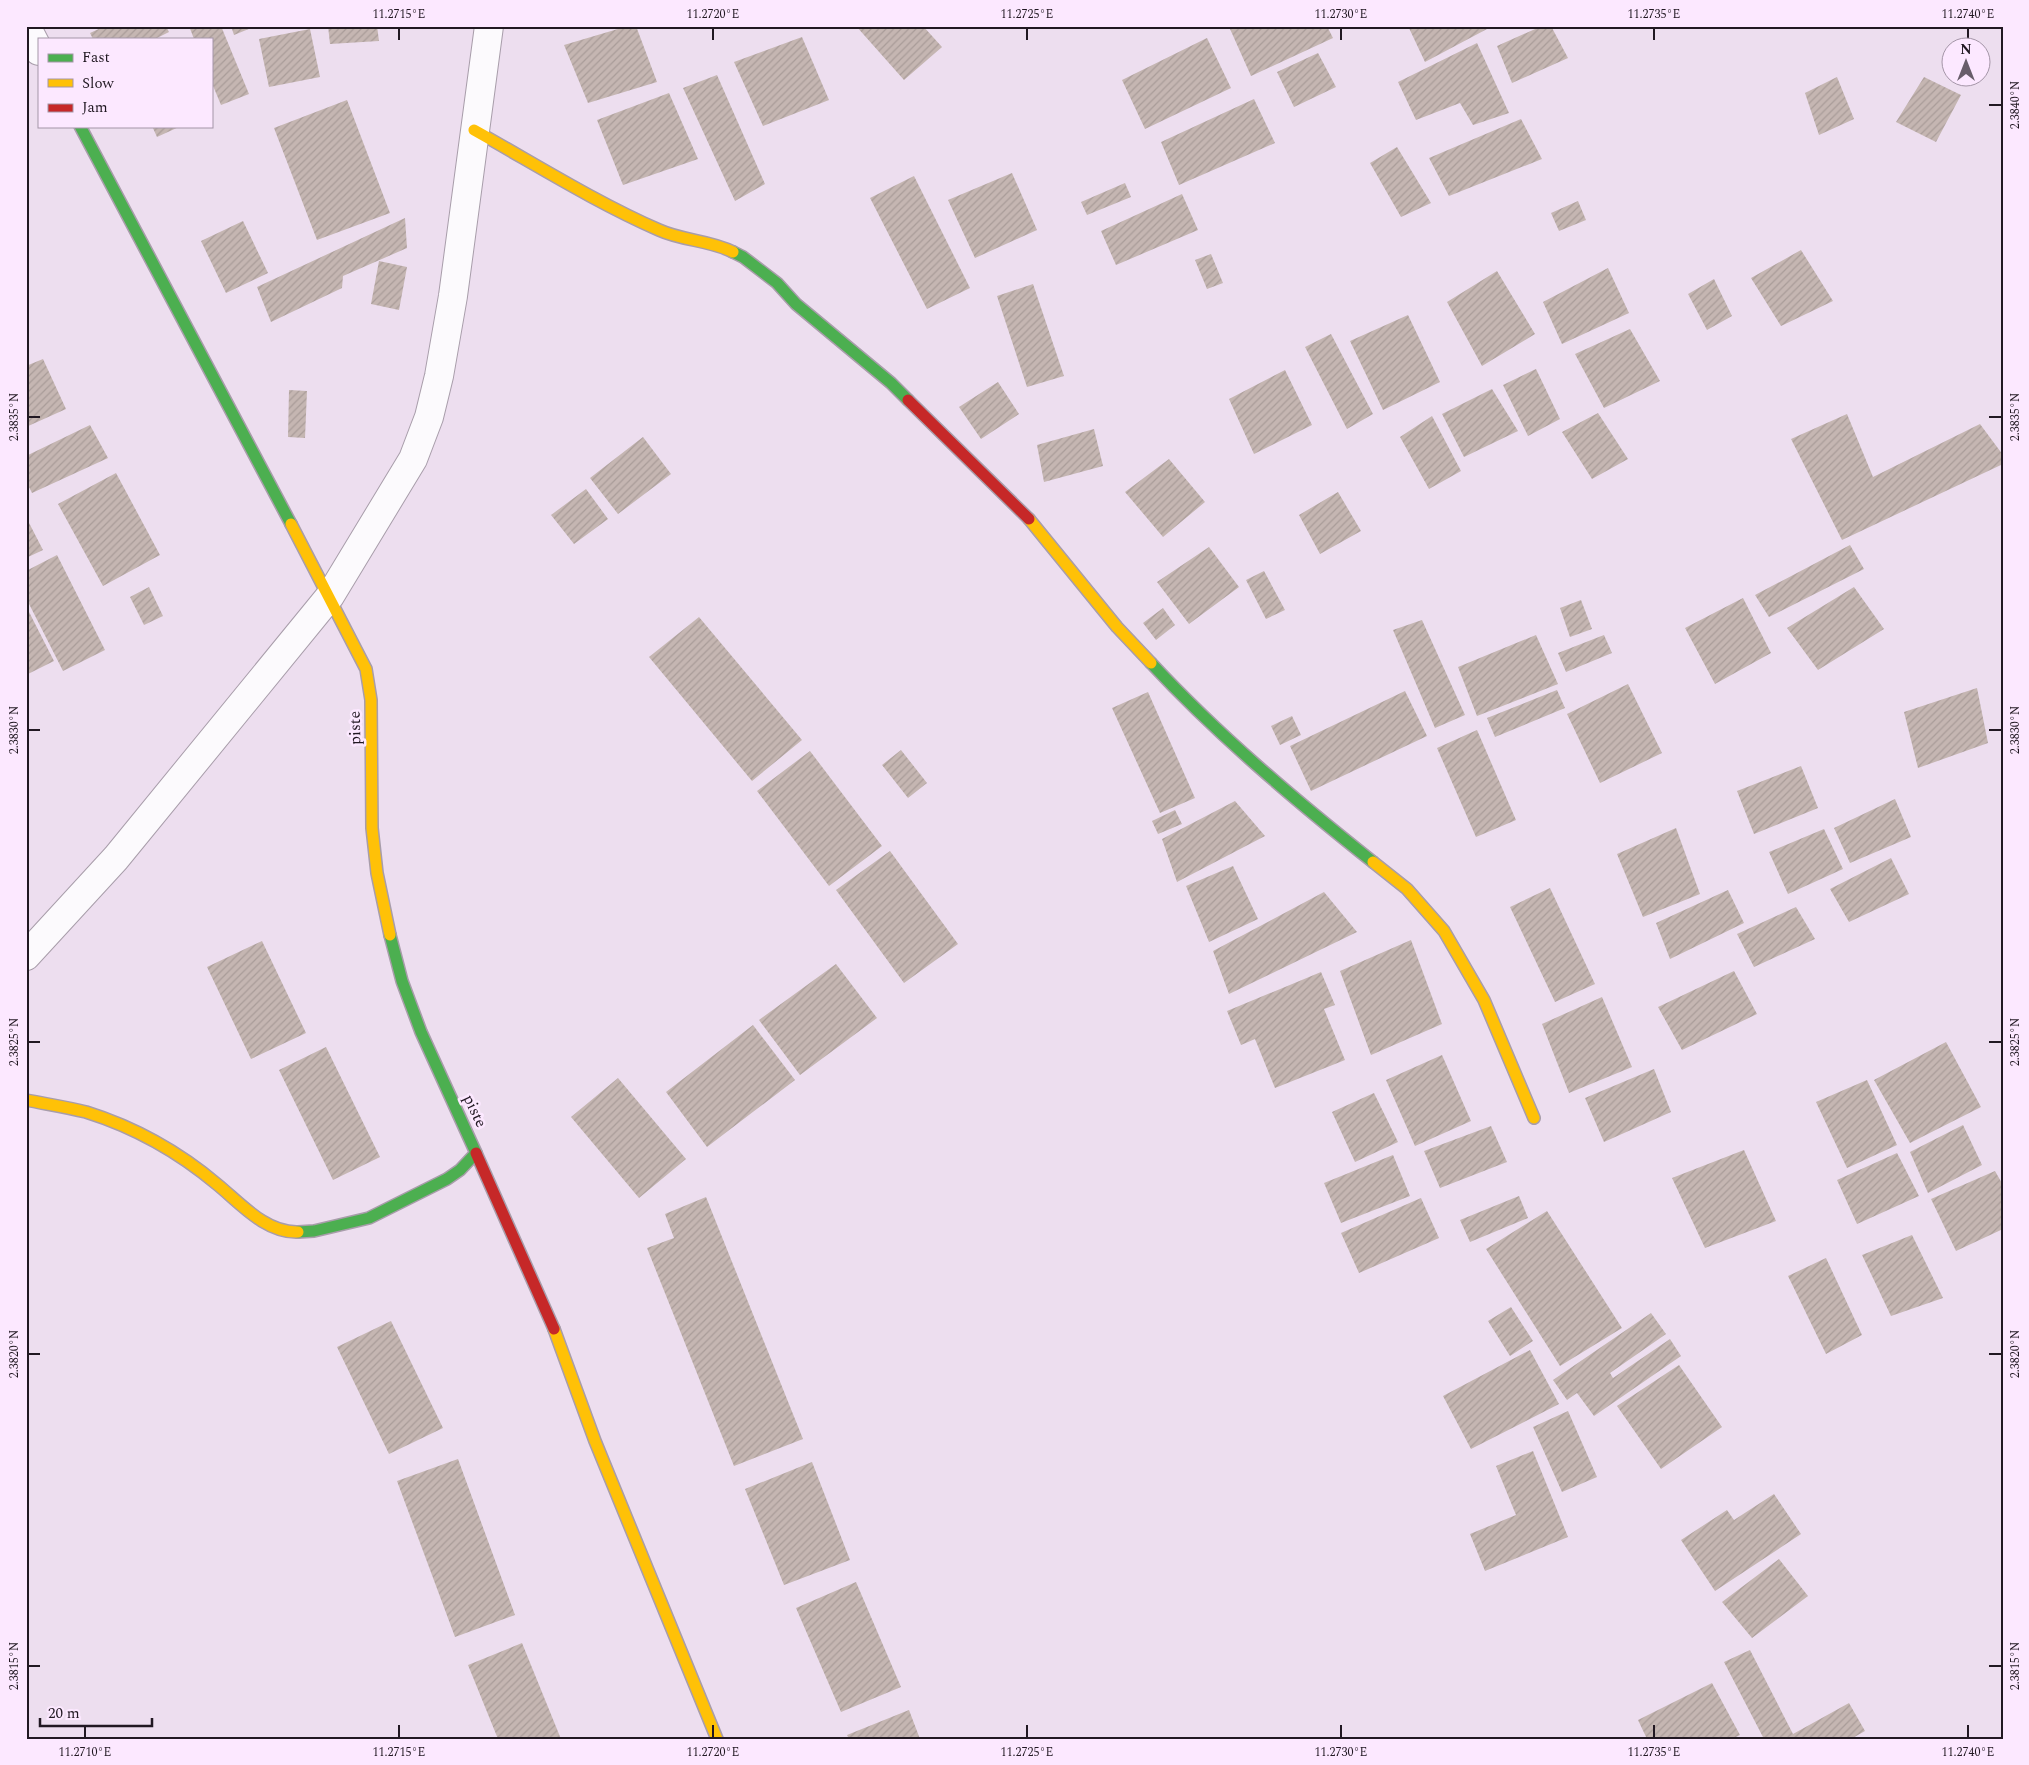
<svg xmlns="http://www.w3.org/2000/svg" width="2029" height="1765" viewBox="0 0 2029 1765" font-family="Spectral,serif">
	<style>
		.building { fill: url(#building-hatch) }
		.lines { fill: none; stroke-linecap: round; stroke-linejoin: round }
		.street-casing { stroke: #a89daa; stroke-width: 30 }
		.fast-casing { stroke: #a89daa; stroke-width: 14 }
		.slow-casing { stroke: #a89daa; stroke-width: 14 }
		.jam-casing { stroke: #a89daa; stroke-width: 14 }
		.street { stroke: #fcfafd; stroke-width: 28 }
		.fast { stroke: #4caf50; stroke-width: 11 }
		.slow { stroke: #ffc107; stroke-width: 11 }
		.jam { stroke: #c62828; stroke-width: 11 }
		.ticks { fill: none; stroke: #211822; stroke-width: 2 }
		.labels { text-anchor: middle; dominant-baseline: central; stroke-width: 5; stroke-linejoin: round; paint-order: stroke }
		.street-label { font-size: 16px; fill: #211822; stroke: #fce8ff }
		.neatline { fill: none; stroke: #211822; stroke-width: 2 }
		.ticks-label { font-size: 12px; text-anchor: middle; fill: #211822 }
	</style>
	<defs>
		<pattern id="building-hatch" width="6" height="6" patternUnits="userSpaceOnUse" patternTransform="scale(1.25)"><rect width="6" height="6" fill="#c5b6b2"/><path d="M-1 1l2-2M0 6l6-6M5 7l2-2" fill="none" stroke="#a99c99"/></pattern>
	</defs>
	<rect width="100%" height="100%" fill="#eddeef"/>
	<path class="building" d="M105 26H166L169 32 155 39H93L90 33Z
		M189 26H221L249 94 221 105 211 81V39H194Z
		M231 26H256L234 35Z
		M328 26H377L379 41 330 44Z
		M628 26H636L657 82 588 103 564 45Z
		M856 26H923L942 47 904 80Z
		M1236 26H1327L1333 38 1251 76 1230 29Z
		M1408 26H1486L1487 29 1425 62Z
		M1542 26H1551L1568 58 1512 83 1497 46Z
		M310 29 320 77 269 87 259 39Z
		M802 37 829 100 763 126 734 62Z
		M1207 38 1231 88 1145 129 1122 80Z
		M1477 43 1509 113 1473 125 1460 103 1416 120 1398 82Z
		M1318 53 1336 87 1294 107 1277 72Z
		M717 75 765 184 735 201 683 88Z
		M1837 77 1854 119 1819 135 1805 93Z
		M1924 77 1961 95 1936 142 1896 122Z
		M669 93 698 159 623 185 597 120Z
		M1254 99 1275 143 1179 185 1161 142Z
		M347 100 390 213 317 240 274 128Z
		M1521 119 1542 159 1449 196 1429 158Z
		M152 126H181L157 137Z
		M1397 147 1431 203 1401 217 1370 163Z
		M1012 173 1037 230 975 258 948 200Z
		M914 176 970 288 927 309 870 198Z
		M1125 183 1131 197 1087 215 1081 202Z
		M1182 194 1198 230 1116 265 1101 231Z
		M1578 201 1586 220 1559 231 1551 213Z
		M405 218 407 248 343 276 342 288 271 322 257 287Z
		M243 221 268 273 226 293 201 241Z
		M1801 250 1833 301 1781 326 1751 278Z
		M1211 254 1223 283 1207 289 1195 260Z
		M379 261 407 267 399 310 371 304Z
		M1608 268 1629 313 1562 344 1543 302Z
		M1497 271 1535 334 1482 366 1447 302Z
		M1714 279 1732 316 1707 330 1688 294Z
		M1033 284 1064 376 1027 387 997 296Z
		M1408 315 1440 382 1383 410 1350 341Z
		M1630 329 1660 381 1604 408 1575 354Z
		M1331 334 1373 414 1347 429 1305 347Z
		M43 359 66 409 26 427V366Z
		M1536 369 1560 419 1528 436 1503 385Z
		M1285 370 1312 425 1254 454 1229 399Z
		M998 382 1019 414 981 439 959 407Z
		M1492 389 1518 431 1464 457 1442 414Z
		M289 390 307 391 305 438 288 437Z
		M1598 413 1628 459 1592 479 1562 432Z
		M1847 414 1873 477 1980 424 2003 455V464L1842 540 1791 439Z
		M1432 416 1461 471 1429 489 1400 437Z
		M90 425 108 458 32 493 26 481V456Z
		M1094 429 1103 466 1044 482 1037 445Z
		M643 437 671 474 618 514 590 478Z
		M1169 459 1205 502 1163 537 1125 492Z
		M116 473 160 555 103 586 58 504Z
		M586 489 608 519 574 544 551 515Z
		M1338 492 1361 531 1320 554 1299 515Z
		M26 517 43 550 26 558Z
		M1850 545 1864 569 1769 617 1755 595Z
		M1209 547 1239 587 1189 624 1157 582Z
		M57 555 105 650 63 671 26 598V571Z
		M1264 571 1285 610 1266 619 1246 580Z
		M149 587 163 616 144 625 130 597Z
		M1854 587 1884 629 1818 670 1787 628Z
		M1743 598 1771 653 1715 684 1685 628Z
		M1581 600 1592 629 1570 637 1560 608Z
		M26 606 54 661 26 675Z
		M1163 608 1175 625 1156 640 1143 623Z
		M699 617 802 740 752 781 649 657Z
		M1422 620 1465 715 1435 728 1393 630Z
		M1536 635 1558 684 1477 716 1458 667Z
		M1604 635 1612 653 1566 672 1558 653Z
		M1628 684 1662 753 1600 783 1567 714Z
		M1977 688 1988 743 1918 768 1904 712Z
		M1557 690 1565 708 1495 737 1487 718Z
		M1405 691 1427 736 1311 791 1290 746Z
		M1148 692 1195 798 1160 813 1112 708Z
		M1292 716 1301 735 1280 745 1271 726Z
		M1477 730 1516 820 1476 837 1437 748Z
		M901 750 927 783 908 798 882 765Z
		M810 751 882 846 829 886 757 791Z
		M1801 766 1818 808 1754 834 1737 791Z
		M1895 799 1911 837 1850 863 1834 828Z
		M1235 801 1265 836 1177 882 1162 839Z
		M1175 810 1182 824 1158 834 1152 821Z
		M1676 828 1700 894 1643 917 1617 854Z
		M1824 829 1843 869 1788 894 1769 852Z
		M890 851 958 944 904 983 836 890Z
		M1891 858 1909 894 1849 922 1830 889Z
		M1233 866 1258 919 1209 942 1186 886Z
		M1550 888 1595 984 1555 1002 1510 907Z
		M1728 890 1744 923 1670 959 1656 923Z
		M1324 892 1357 932 1229 994 1213 951Z
		M1796 907 1815 939 1754 967 1737 934Z
		M1411 940 1442 1024 1371 1055 1340 971Z
		M262 941 306 1033 251 1059 207 967Z
		M836 964 877 1018 800 1075 759 1020Z
		M1734 971 1757 1014 1682 1050 1658 1007Z
		M1321 972 1335 1005 1324 1009 1345 1060 1275 1088 1255 1039 1241 1045 1227 1011Z
		M1602 997 1632 1067 1569 1093 1542 1024Z
		M753 1025 795 1080 707 1147 666 1092Z
		M1946 1042 1981 1107 1910 1143 1874 1080Z
		M326 1047 380 1157 333 1180 279 1070Z
		M1442 1055 1471 1121 1415 1146 1386 1080Z
		M1654 1069 1671 1112 1604 1142 1585 1098Z
		M618 1078 686 1159 639 1198 571 1117Z
		M1867 1080 1897 1145 1847 1168 1816 1102Z
		M1374 1093 1398 1142 1355 1162 1332 1112Z
		M1963 1125 1982 1165 1928 1193 1910 1152Z
		M1491 1126 1507 1162 1440 1188 1424 1151Z
		M1744 1150 1776 1221 1705 1248 1672 1178Z
		M1897 1153 1919 1196 1857 1224 1837 1180Z
		M1393 1155 1410 1196 1341 1223 1324 1183Z
		M1995 1171 2003 1185V1229L1956 1251 1931 1199Z
		M1519 1196 1528 1218 1470 1242 1460 1220Z
		M706 1197 803 1439 734 1466 647 1248 674 1238 665 1214Z
		M1421 1198 1439 1238 1359 1273 1341 1233Z
		M1547 1211 1622 1328 1560 1366 1486 1249Z
		M1912 1235 1943 1298 1891 1316 1862 1255Z
		M1826 1258 1862 1335 1826 1354 1788 1276Z
		M1511 1307 1533 1341 1510 1356 1488 1321Z
		M1651 1313 1666 1334 1610 1373 1613 1378 1670 1339 1681 1356 1594 1416 1577 1393 1567 1400 1553 1380Z
		M391 1321 443 1428 389 1454 337 1347Z
		M1530 1350 1559 1404 1471 1449 1443 1396Z
		M1679 1365 1722 1427 1661 1469 1617 1406Z
		M1568 1411 1597 1477 1562 1492 1533 1427Z
		M1533 1451 1568 1537 1485 1571 1470 1534 1516 1515 1496 1466Z
		M458 1459 515 1615 455 1637 397 1481Z
		M812 1462 850 1560 784 1585 745 1489Z
		M1774 1494 1801 1534 1715 1591 1681 1540 1727 1510 1734 1520Z
		M1779 1559 1808 1596 1752 1638 1722 1602Z
		M856 1582 901 1687 841 1712 796 1608Z
		M522 1643 561 1739H498L468 1665Z
		M1750 1650 1793 1734 1849 1703 1865 1731 1851 1739H1764L1724 1662Z
		M1712 1683 1740 1735 1732 1739H1647L1638 1720Z
		M909 1710 920 1739H849L847 1735Z"/>
	<g class="lines">
		<g class="street-casing">
			<path id="street" d="M26 26 39 51
				M26 956 116 858 330 596 413 459 429 417 439 376 453 296 489 26"/>
		</g>
		<g class="fast-casing">
			<path id="fast" d="M80 126 291 524
				M733 252 743 257 777 283 796 304 891 383 908 400
				M1151 663C1218 735 1295 800 1373 862
				M298 1232 314 1231 369 1218 447 1179 460 1170 476 1153 421 1032 402 981 390 935"/>
		</g>
		<g class="slow-casing">
			<path id="slow" d="M474 130C535 164 595 202 659 230 683 241 710 240 733 252
				M1029 519 1117 627 1151 663
				M291 524 366 669 371 700 372 828 377 873 390 935
				M1373 862 1407 889 1444 931 1484 1000 1534 1118
				M26 1100C46 1104 66 1107 86 1112 134 1127 179 1152 218 1185 241 1204 266 1233 298 1232
				M554 1329 595 1441 717 1739"/>
		</g>
		<g class="jam-casing">
			<path id="jam" d="M908 400 1029 519
				M476 1153 554 1329"/>
		</g>
		<use href="#street" class="street"/>
		<use href="#fast" class="fast"/>
		<use href="#slow" class="slow"/>
		<use href="#jam" class="jam"/>
	</g>
	<path class="ticks" d="M399 28V40M713 28V40M1027 28V40M1341 28V40M1654 28V40M1968 28V40M1989 105H2002M28 417H40M1989 417H2002M28 730H40M1989 730H2002M28 1042H40M1989 1042H2002M28 1354H40M1989 1354H2002M28 1666H40M1989 1666H2002M85 1725V1738M399 1725V1738M713 1725V1738M1027 1725V1738M1341 1725V1738M1654 1725V1738M1968 1725V1738"/>
	<g class="labels">
		<g class="street-label">
			<text transform="translate(355 728) rotate(-91)">piste</text>
			<text transform="translate(475 1111) rotate(65)">piste</text>
		</g>
	</g>
	<rect width="2029" height="1765" fill="none" stroke="#fce8ff" stroke-width="55"/>
	<rect x="38" y="38" width="175" height="90" fill="#fce8ff" stroke="#a495a7"/>
	<rect x="48" y="54" width="25" height="8" fill="#4caf50" stroke="#a495a7"/>
	<text x="82" y="62" font-size="15" fill="#211822">Fast</text>
	<rect x="48" y="79" width="25" height="8" fill="#ffc107" stroke="#a495a7"/>
	<text x="82" y="88" font-size="15" fill="#211822">Slow</text>
	<rect x="48" y="104" width="25" height="8" fill="#c62828" stroke="#a495a7"/>
	<text x="82" y="112" font-size="15" fill="#211822">Jam</text>
	<g transform="translate(1966 62)"><circle r="24" fill="#fce8ff" stroke="#a495a7"/>
	<path d="M0-4L9 19L0 12L-9 19Z" fill="#685d6a"/>
	<text y="-8" font-size="14" font-weight="bold" text-anchor="middle" fill="#211822">N</text>
	</g>
	<path d="M40 1718v8h112v-8" fill="none" stroke="#211822" stroke-width="2.5"/>
	<text x="48" y="1718" font-size="15" fill="#211822" stroke="#fce8ff" stroke-width="4" paint-order="stroke">20 m</text>
	<rect x="28" y="28" width="1974" height="1710" class="neatline"/>
	<g class="ticks-label">
		<text x="399" y="18">11.2715°E</text>
		<text x="713" y="18">11.2720°E</text>
		<text x="1027" y="18">11.2725°E</text>
		<text x="1341" y="18">11.2730°E</text>
		<text x="1654" y="18">11.2735°E</text>
		<text x="1968" y="18">11.2740°E</text>
		<text transform="translate(2015 105) rotate(-90)" y="4">2.3840°N</text>
		<text transform="translate(14 417) rotate(-90)" y="4">2.3835°N</text>
		<text transform="translate(2015 417) rotate(-90)" y="4">2.3835°N</text>
		<text transform="translate(14 730) rotate(-90)" y="4">2.3830°N</text>
		<text transform="translate(2015 730) rotate(-90)" y="4">2.3830°N</text>
		<text transform="translate(14 1042) rotate(-90)" y="4">2.3825°N</text>
		<text transform="translate(2015 1042) rotate(-90)" y="4">2.3825°N</text>
		<text transform="translate(14 1354) rotate(-90)" y="4">2.3820°N</text>
		<text transform="translate(2015 1354) rotate(-90)" y="4">2.3820°N</text>
		<text transform="translate(14 1666) rotate(-90)" y="4">2.3815°N</text>
		<text transform="translate(2015 1666) rotate(-90)" y="4">2.3815°N</text>
		<text x="85" y="1756">11.2710°E</text>
		<text x="399" y="1756">11.2715°E</text>
		<text x="713" y="1756">11.2720°E</text>
		<text x="1027" y="1756">11.2725°E</text>
		<text x="1341" y="1756">11.2730°E</text>
		<text x="1654" y="1756">11.2735°E</text>
		<text x="1968" y="1756">11.2740°E</text>
	</g>
</svg>
